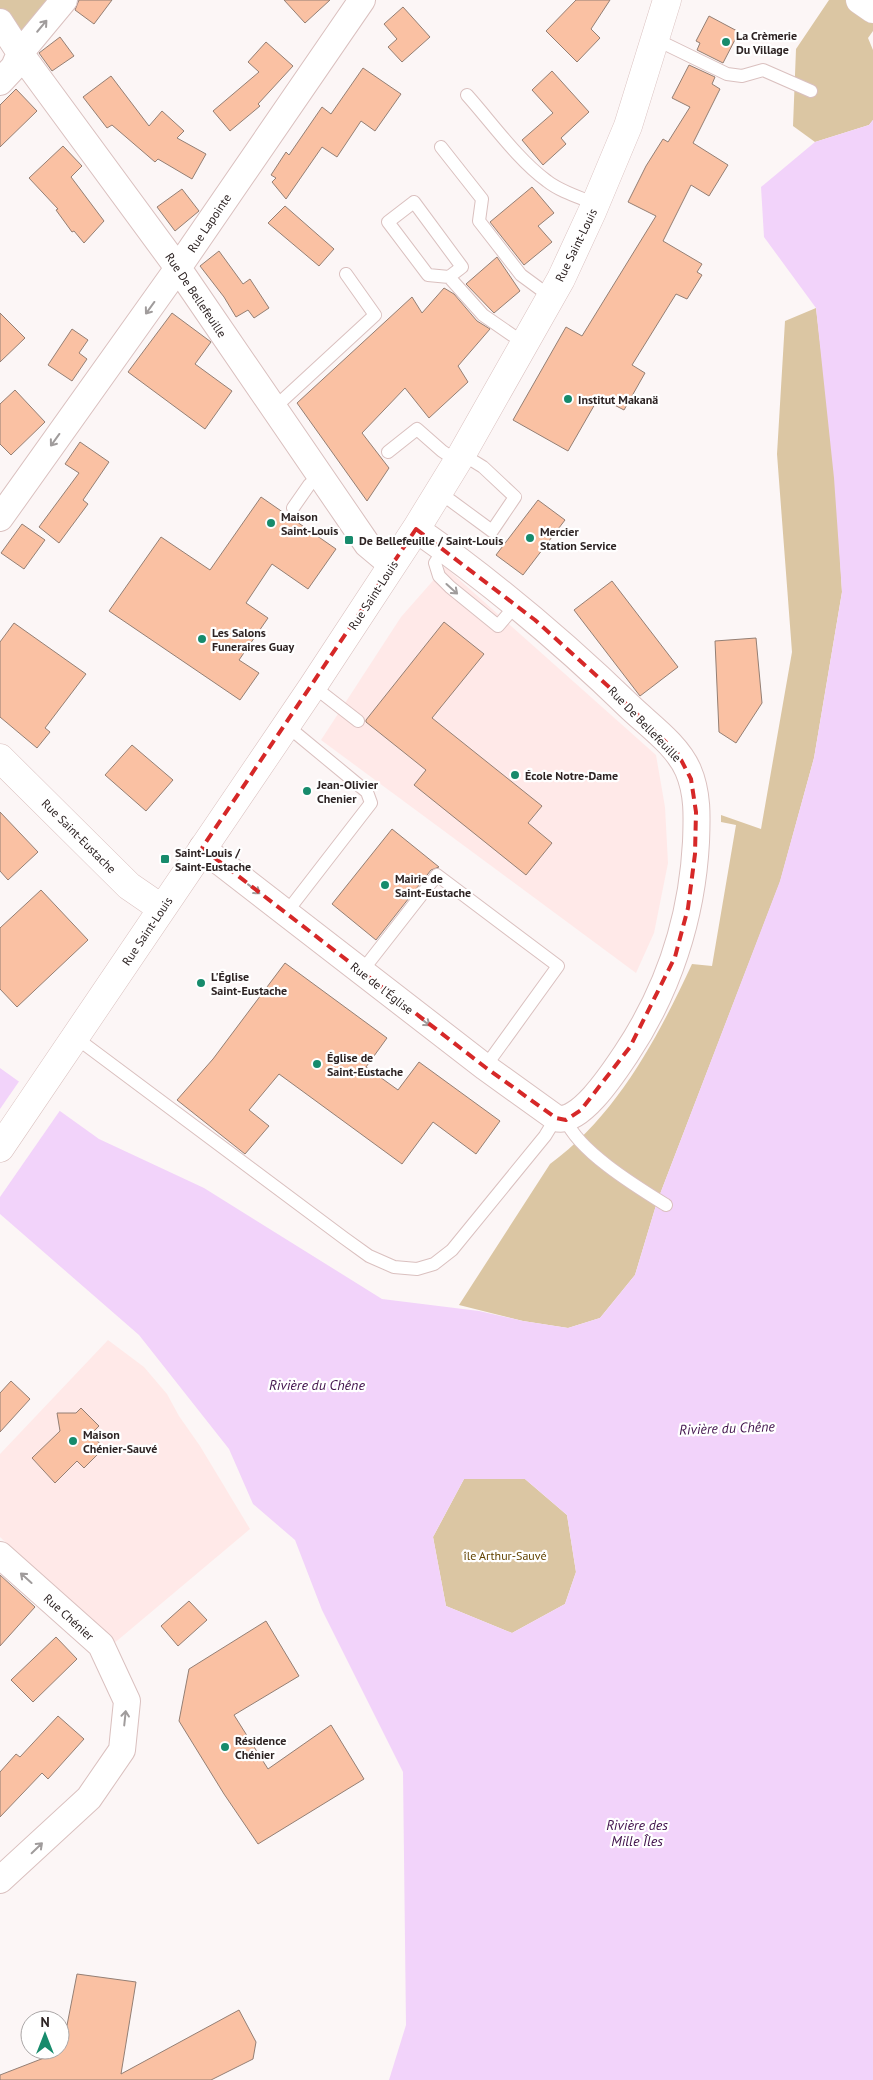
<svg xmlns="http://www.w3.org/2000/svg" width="873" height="2080" viewBox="0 0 873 2080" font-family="'PT Sans',sans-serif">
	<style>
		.built { fill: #ffe9e8 }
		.green { fill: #dbc6a3 }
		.water { fill: #f2d3fa; fill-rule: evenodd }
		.pier { fill: #fcf6f6 }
		.building { fill: #fac1a3; stroke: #947f74 }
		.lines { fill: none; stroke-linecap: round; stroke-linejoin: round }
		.lane-casing { stroke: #dac0bf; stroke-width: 14 }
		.street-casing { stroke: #dac0bf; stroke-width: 28 }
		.secondary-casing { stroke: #dac0bf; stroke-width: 29 }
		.primary-casing { stroke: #dac0bf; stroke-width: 29 }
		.lane { stroke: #fff; stroke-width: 12 }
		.street { stroke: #fff; stroke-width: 26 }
		.secondary { stroke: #fff; stroke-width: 28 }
		.primary { stroke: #fff; stroke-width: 28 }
		.oneway { stroke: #a09c9c }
		.marked { fill: none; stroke: #d62828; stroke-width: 4; stroke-dasharray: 10 6; stroke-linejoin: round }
		.poi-dot { fill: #178b6c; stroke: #fff; stroke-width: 2 }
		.labels { text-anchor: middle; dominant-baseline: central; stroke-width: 4.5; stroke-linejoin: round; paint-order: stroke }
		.poi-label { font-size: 12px; font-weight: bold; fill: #2d2323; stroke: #fff; text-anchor: start }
		.street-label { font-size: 12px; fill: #2d2323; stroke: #fff }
		.park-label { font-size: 12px; fill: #624300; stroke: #fff }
		.water-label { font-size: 14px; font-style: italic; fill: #41134c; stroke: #fff }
	</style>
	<rect width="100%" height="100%" fill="#fcf6f6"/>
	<path class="built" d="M445 567 656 755 665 807 668 863 654 933 636 973 321 740 401 617Z
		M108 1340 144 1367 167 1394 179 1416 200 1446 250 1529 112 1645 0 1537V1454Z"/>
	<path class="green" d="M0 0H64L20 53 0 18Z
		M829 0H873V31L868 38 873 50V120L869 125 815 142 793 126 796 49Z
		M816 308 835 467 842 592 814 758 780 882 657 1202 635 1275 600 1318 568 1328 523 1321 459 1305 550 1164C617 1115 658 1037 692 964L712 966 736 825 721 822V815L761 829 792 652 777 454 785 321Z
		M464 1479H525L567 1515 576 1572 565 1604 512 1633 446 1606 433 1537Z"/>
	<path class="water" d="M873 120V2080H389L406 2025 403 1772 322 1610 295 1540 253 1504 229 1449 139 1335 0 1214V1068L99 1139 204 1188 382 1299 479 1311 523 1321 568 1328 600 1318 635 1275 657 1202 780 881 814 758 842 592 834 478 816 308 764 237 761 187 815 142 869 125ZM464 1479H525L567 1515 576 1572 565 1604 512 1633 446 1606 433 1537Z"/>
	<path class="pier" d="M20 1080 61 1109 0 1197V1109Z"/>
	<path class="building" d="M79 0H112L94 24 75 10Z
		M284 0H330L305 23Z
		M576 0H610L591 29 600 38 577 62 546 31Z
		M403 7 430 37 402 62 388 47 397 39 384 24Z
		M709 16 739 32 723 63 697 50 700 43 696 41Z
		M60 37 74 56 52 71 39 53Z
		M266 42 293 66 258 104 260 106 230 131 213 111 259 72 248 62Z
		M689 65 715 77 712 84 720 89 693 143 728 165 709 196 691 185 663 241 702 264 697 272 702 275 687 299 676 294 632 365 645 373 624 410 599 397 568 451 513 420 566 327 582 336 656 216 628 202 646 166 663 139 668 142 690 107 672 98Z
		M363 68 401 94 375 131 361 121 337 157 322 147 286 199 272 182 276 178 271 175 286 152 289 155 322 107 331 114Z
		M552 71 589 112 561 138 566 144 543 165 522 140 553 113 532 90Z
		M111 76 149 126 162 111 184 131 177 138 206 154 192 179 158 159 155 162 112 125 107 128 83 97Z
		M16 89 37 111 0 147V105Z
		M63 146 82 166 71 177 104 221 84 243 74 231 72 232 56 210 58 209 29 178Z
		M532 187 554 213 538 226 552 242 524 265 490 222Z
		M182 189 199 211 175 231 157 207Z
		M285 206 334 249 319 266 268 223Z
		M219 251 243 284 250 279 269 308 254 318 248 310 236 317 224 297 200 266Z
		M497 257 520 291 494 313 466 284Z
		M444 288 454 294 477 321 490 329 458 366 468 382 429 418 405 388 362 433 389 468 367 501 297 403 412 297 422 313Z
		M0 313 25 338 0 362Z
		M172 313 211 342 195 364 232 391 205 429 128 372Z
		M72 329 88 340 79 353 87 359 72 381 48 365Z
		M15 390 45 422 11 455 0 444V404Z
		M80 442 109 462 83 500 88 504 59 543 39 527 79 473 65 464Z
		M261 497 336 549 308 589 272 564 246 603 268 618 239 660 259 673 240 700 109 611 161 537 210 570Z
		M538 500 565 520 523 575 496 555Z
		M22 524 45 540 24 569 1 553Z
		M612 581 678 667 640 696 574 610Z
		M444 622 484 654 432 718 542 806 528 823 552 843 526 875 414 785 426 770 366 722V720Z
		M14 623 86 674 45 728 50 732 37 748 0 717V642Z
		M756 638 762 703 736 743 719 732 715 641Z
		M132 745 173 780 146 811 105 775Z
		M0 812 38 852 8 880 0 871Z
		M392 829 439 867 431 870 376 940 332 904Z
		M41 890 88 940 17 1007 0 989V928Z
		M285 963 387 1038 366 1067 398 1090 419 1062 500 1121 476 1154 433 1122 402 1164 279 1074 249 1110 269 1126 245 1154 177 1100 213 1059Z
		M11 1381 30 1399 0 1432V1393Z
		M81 1408 99 1426 91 1434 104 1448 84 1468 77 1461 55 1483 32 1458 60 1431 57 1413H76Z
		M0 1575 35 1607 0 1646Z
		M189 1601 207 1620 178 1646 161 1626Z
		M266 1621 299 1676 234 1715 268 1769 331 1725 364 1779 258 1844 224 1794 179 1721 189 1669Z
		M56 1637 77 1659 33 1702 11 1680Z
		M58 1716 84 1739 48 1779 42 1773 0 1817V1772L16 1754 20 1757Z
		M77 1974 136 1982 121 2074 239 2010 256 2042 253 2059 211 2080H0V2075L62 2051Z"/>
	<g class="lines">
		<g class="lane-casing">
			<path id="lane" d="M655 39 727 74 742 76 763 70 811 91
				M467 95C492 123 518 160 547 181 561 192 579 197 596 204
				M441 147 482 199 479 221 521 275 551 297
				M449 277 462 267 414 202 388 222 428 275 449 277 483 315 525 344
				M273 409 375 315 346 274
				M388 452 417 429 442 451 457 461
				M439 492 492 531 515 497 483 467 462 454
				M293 508 309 485 320 475
				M444 549 435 563 439 576 450 587 498 626 516 605
				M313 686 358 721
				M286 913 371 803 367 792 286 725
				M362 971 437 875 558 966 485 1067
				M75 1037 344 1238 369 1256 394 1267 417 1269 434 1264 452 1250 545 1136 556 1118
				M566 1120C578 1151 637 1187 666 1205"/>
		</g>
		<g class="street-casing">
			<path id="street" d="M0 22 20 53 178 268 367 544 392 565
				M0 82 14 67 20 53 64 0
				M0 518 178 268 362 0
				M202 848 485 1067 556 1118C579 1126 614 1072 626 1054 668 991 692 918 696 842 697 817 698 793 688 770 677 745 650 726 631 708 564 643 493 583 416 529
				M0 1555 101 1645 127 1701 122 1750 89 1798 0 1880"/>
		</g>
		<g class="secondary-casing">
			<path id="secondary" d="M0 758 129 886 161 908
				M0 1148 313 686 416 529 462 454 561 279 592 212 628 126 667 0"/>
		</g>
		<g class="primary-casing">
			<path id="primary" d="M860 0 873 9"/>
		</g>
		<use href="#lane" class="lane"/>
		<use href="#street" class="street"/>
		<use href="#secondary" class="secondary"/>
		<use href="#primary" class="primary"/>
	</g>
	<defs><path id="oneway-shaft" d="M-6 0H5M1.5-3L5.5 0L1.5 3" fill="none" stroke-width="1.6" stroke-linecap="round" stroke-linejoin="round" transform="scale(1.25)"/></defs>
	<g class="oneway">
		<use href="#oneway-shaft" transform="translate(42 26) rotate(-50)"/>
		<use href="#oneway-shaft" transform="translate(150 308) rotate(126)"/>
		<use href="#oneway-shaft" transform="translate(55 440) rotate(126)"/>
		<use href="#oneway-shaft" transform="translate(452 589) rotate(42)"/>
		<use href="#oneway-shaft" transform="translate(254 889) rotate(38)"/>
		<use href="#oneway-shaft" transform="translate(424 1021) rotate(38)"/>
		<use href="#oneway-shaft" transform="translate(26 1578) rotate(-138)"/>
		<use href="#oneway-shaft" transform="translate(125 1718) rotate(-84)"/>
		<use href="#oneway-shaft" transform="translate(37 1848) rotate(-44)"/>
	</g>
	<path class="marked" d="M416 529 535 620 609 687 678 754 691 779 696 812 695 854 688 908 675 957 630 1047 581 1110 566 1120 556 1118 485 1067 202 848Z"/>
	<g class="poi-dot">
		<circle cx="726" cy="42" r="5"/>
		<circle cx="568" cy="399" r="5"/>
		<circle cx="271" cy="523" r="5"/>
		<circle cx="530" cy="538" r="5"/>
		<rect x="344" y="535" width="10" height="10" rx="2.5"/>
		<circle cx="202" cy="639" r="5"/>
		<circle cx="515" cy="775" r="5"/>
		<circle cx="307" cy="791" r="5"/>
		<rect x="160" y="854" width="10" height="10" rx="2.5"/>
		<circle cx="385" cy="885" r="5"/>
		<circle cx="201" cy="983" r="5"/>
		<circle cx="317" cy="1064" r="5"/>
		<circle cx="73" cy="1441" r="5"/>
		<circle cx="225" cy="1747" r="5"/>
	</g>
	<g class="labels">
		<g class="poi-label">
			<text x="736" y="35">La Crèmerie<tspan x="736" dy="14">Du Village</tspan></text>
			<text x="578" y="399">Institut Makanä</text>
			<text x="281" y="516">Maison<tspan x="281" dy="14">Saint-Louis</tspan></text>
			<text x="540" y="531">Mercier<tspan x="540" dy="14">Station Service</tspan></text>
			<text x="359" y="540">De Bellefeuille / Saint-Louis</text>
			<text x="212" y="632">Les Salons<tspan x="212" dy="14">Funeraires Guay</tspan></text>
			<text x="525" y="775">École Notre-Dame</text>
			<text x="317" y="784">Jean-Olivier<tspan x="317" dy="14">Chenier</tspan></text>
			<text x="175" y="852">Saint-Louis /<tspan x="175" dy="14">Saint-Eustache</tspan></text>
			<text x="395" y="878">Mairie de<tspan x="395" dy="14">Saint-Eustache</tspan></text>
			<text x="211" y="976">L'Église<tspan x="211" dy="14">Saint-Eustache</tspan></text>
			<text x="327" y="1057">Église de<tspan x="327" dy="14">Saint-Eustache</tspan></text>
			<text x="83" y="1434">Maison<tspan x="83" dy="14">Chénier-Sauvé</tspan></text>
			<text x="235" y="1740">Résidence<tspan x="235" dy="14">Chénier</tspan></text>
		</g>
		<g class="street-label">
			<text transform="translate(209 223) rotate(-56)">Rue Lapointe</text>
			<text transform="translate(576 245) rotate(-64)">Rue Saint-Louis</text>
			<text transform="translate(196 295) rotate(56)">Rue De Bellefeuille</text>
			<text transform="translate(373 595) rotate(-57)">Rue Saint-Louis</text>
			<text transform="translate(645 724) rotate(46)">Rue De Bellefeuille</text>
			<text transform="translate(79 836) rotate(45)">Rue Saint-Eustache</text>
			<text transform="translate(147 931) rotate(-56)">Rue Saint-Louis</text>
			<text transform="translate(382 988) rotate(38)">Rue de l'Église</text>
			<text transform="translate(69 1617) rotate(42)">Rue Chénier</text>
		</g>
		<g class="park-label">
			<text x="505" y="1555">île Arthur-Sauvé</text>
		</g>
		<g class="water-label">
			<text x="317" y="1385">Rivière du Chêne</text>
			<text transform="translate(727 1428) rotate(-2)">Rivière du Chêne</text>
			<text x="637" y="1825">Rivière des<tspan x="637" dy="16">Mille Îles</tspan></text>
		</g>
	</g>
	<g transform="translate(45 2035)"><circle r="24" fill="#ffffff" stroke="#aba7a7"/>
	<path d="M0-4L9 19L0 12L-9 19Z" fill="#178b6c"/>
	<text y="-8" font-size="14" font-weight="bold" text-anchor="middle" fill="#2d2323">N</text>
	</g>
</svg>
